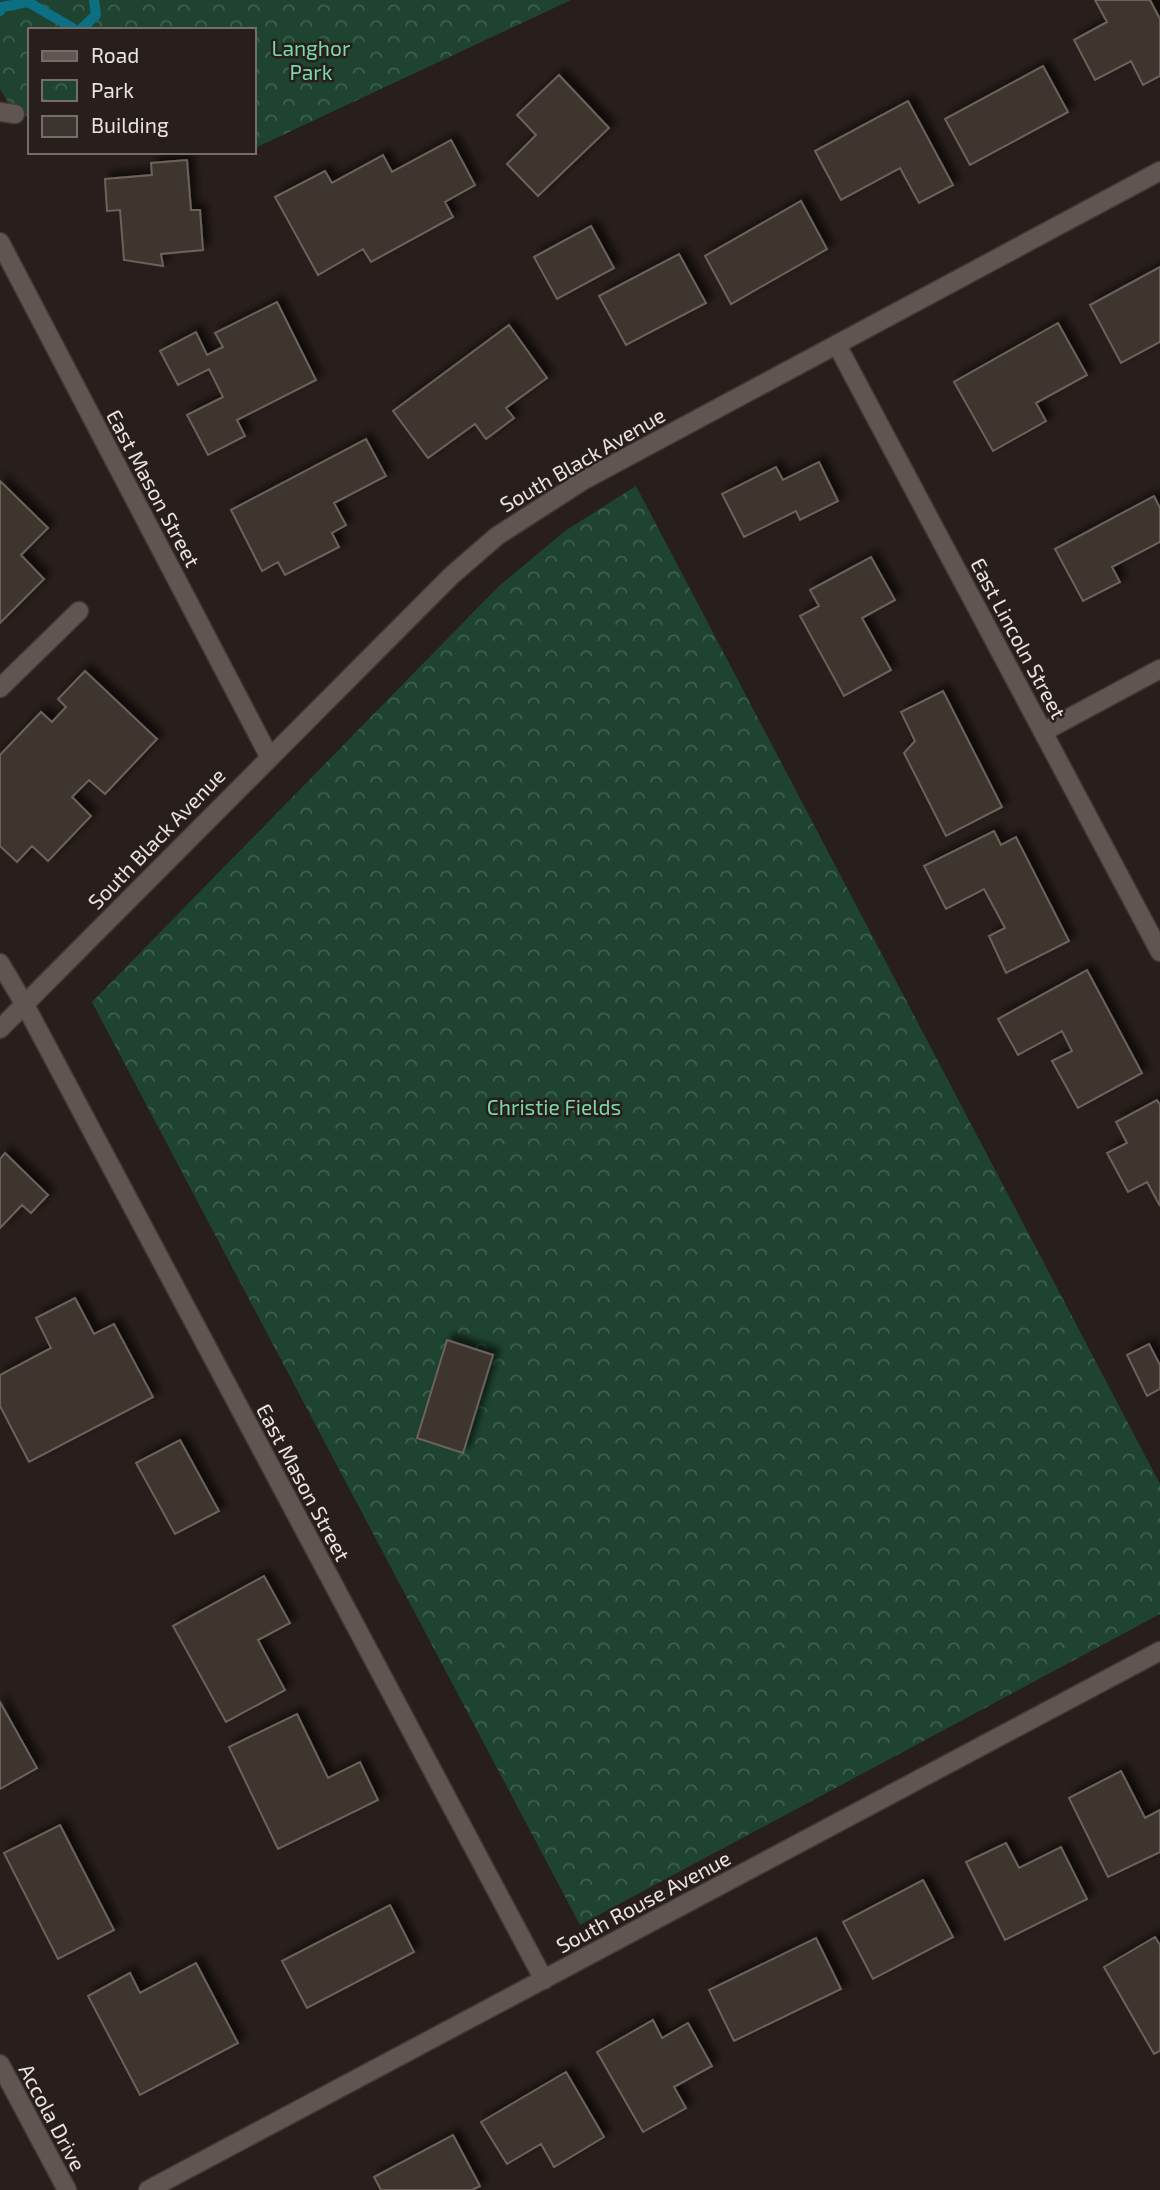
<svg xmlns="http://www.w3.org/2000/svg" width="1160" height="2190" viewBox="0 0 1160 2190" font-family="'Exo 2',sans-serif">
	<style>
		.park { fill: url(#park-crowns) }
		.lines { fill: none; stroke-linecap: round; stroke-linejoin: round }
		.stream { stroke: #0c6f84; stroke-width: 10 }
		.building { fill: #3c342e; stroke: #6c625c; stroke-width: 2; filter: url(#shadow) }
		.service-casing { stroke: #403836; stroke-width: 21 }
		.minor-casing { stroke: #403836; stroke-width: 21 }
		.service { stroke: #605551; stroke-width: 18 }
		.minor { stroke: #605551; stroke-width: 18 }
		.labels { text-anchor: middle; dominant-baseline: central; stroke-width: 5; stroke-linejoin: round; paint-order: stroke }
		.park-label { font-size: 21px; fill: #79d9a7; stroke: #281e1b }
		.street-label { font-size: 21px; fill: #eae3e1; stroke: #281e1b }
	</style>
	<defs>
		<pattern id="park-crowns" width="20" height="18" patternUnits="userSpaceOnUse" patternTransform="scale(1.75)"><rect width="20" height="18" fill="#1e4431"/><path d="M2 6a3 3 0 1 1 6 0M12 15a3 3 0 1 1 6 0" fill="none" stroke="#3f5f4f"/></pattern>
		<filter id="shadow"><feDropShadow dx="6" dy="-6" stdDeviation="3.5" flood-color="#0009"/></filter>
	</defs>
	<rect width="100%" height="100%" fill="#281e1b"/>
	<path class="park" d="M0 0H571L257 147 254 146V30H30V116L15 114 0 89Z
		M636 486 1160 1484V1614L580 1925 92 1002 499 586 565 531Z"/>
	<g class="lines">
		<path class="stream" d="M0 11 2 7 28 2 76 30
			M80 30 96 15 94 0"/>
	</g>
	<path class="building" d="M1095 0H1150L1160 19V76L1143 85 1131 61 1095 80 1074 40 1107 22Z
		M1043 66 1068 112 970 165 945 119Z
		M559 75 609 128 538 196 507 164 536 135 517 115Z
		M908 101 953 185 919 203 900 168 841 200 815 151Z
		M451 140 475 185 445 202 453 217 371 262 363 249 318 275 275 197 325 171 332 183 383 155 392 172Z
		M187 160 191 210H200L203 250 161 254 163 266 124 260 120 210 107 211 105 179 152 175 151 163Z
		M801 201 827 249 731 304 705 256Z
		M591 226 614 268 557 299 534 257Z
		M679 254 706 303 626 345 599 296Z
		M1160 267V342L1121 363 1090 305Z
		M277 302 316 380 237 420 245 436 208 455 187 415 223 397 209 369 178 385 160 351 196 332 207 355 223 347 215 333Z
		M1058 323 1087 375 1036 403 1046 421 993 451 954 382Z
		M509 325 547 378 506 408 514 418 486 439 475 424 428 458 393 411Z
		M366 439 386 476 334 503 346 525 332 533 339 547 285 575 278 562 262 571 231 510Z
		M819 462 838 501 800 520 796 511 744 537 722 494 776 467 783 480Z
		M0 481 48 528 21 555 44 579 0 623Z
		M1154 496 1160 508V542L1112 567 1120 582 1083 601 1055 549Z
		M871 557 895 600 862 618 891 670 844 696 800 616 819 606 810 590Z
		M85 671 157 739 105 794 89 780 72 797 91 816 48 861 32 846 17 862 0 846V755L41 712 52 722 66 707 58 699Z
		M943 691 1002 807 946 836 904 753 915 741 901 712Z
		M994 831 1001 845 1016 837 1069 941 1006 973 989 936 1005 928 984 889 946 909 924 866Z
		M1087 970 1142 1073 1078 1108 1052 1061 1072 1051 1062 1031 1018 1055 998 1019Z
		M1157 1100 1160 1105V1206L1147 1182 1128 1192 1107 1153 1127 1143 1116 1122Z
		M5 1153 48 1195 31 1213 22 1205 0 1228V1159Z
		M75 1298 94 1334 114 1324 153 1397 29 1462 0 1406V1375L51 1348 36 1318Z
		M447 1340 493 1355 463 1453 417 1438Z
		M1149 1344 1160 1365V1389L1147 1396 1127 1355Z
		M180 1440 219 1511 175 1534 136 1463Z
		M264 1576 290 1623 258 1640 285 1690 226 1722 173 1626Z
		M0 1702 37 1768 0 1789Z
		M297 1714 328 1778 360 1762 378 1800 278 1849 229 1747Z
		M1121 1771 1145 1818 1160 1810V1852L1108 1877 1069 1798Z
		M60 1825 114 1930 58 1959 4 1853Z
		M1006 1843 1019 1868 1061 1847 1087 1899 1005 1940 966 1862Z
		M923 1880 953 1937 873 1979 843 1922Z
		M390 1905 414 1952 307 2008 282 1961Z
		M1155 1937 1160 1945V2051L1154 2054 1104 1967Z
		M816 1938 841 1989 734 2041 709 1990Z
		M196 1963 238 2043 140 2095 88 1996 130 1973 140 1993Z
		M653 2020 662 2038 688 2023 712 2066 674 2087 686 2108 643 2132 597 2052Z
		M566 2072 604 2137 554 2167 541 2144 507 2164 481 2122Z
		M453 2135 480 2186 472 2190H381L374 2177Z"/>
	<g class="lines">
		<g class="service-casing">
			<path id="service" d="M0 688 79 611
				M0 963 25 1005"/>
		</g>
		<g class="minor-casing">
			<path id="minor" d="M0 112 15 114
				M0 242 269 756
				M837 345 1160 952
				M1043 732 1160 669
				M25 1005 544 1980
				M0 1029 451 576 497 536 584 480 1160 171
				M0 2064 67 2190
				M148 2190 1160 1651"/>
		</g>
		<use href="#service" class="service"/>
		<use href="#minor" class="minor"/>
	</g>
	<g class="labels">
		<g class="park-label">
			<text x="311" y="47">Langhor<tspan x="311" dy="24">Park</tspan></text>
			<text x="554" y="1106">Christie Fields</text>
		</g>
		<g class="street-label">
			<text transform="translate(582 459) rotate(-30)">South Black Avenue</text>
			<text transform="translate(154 488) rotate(62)">East Mason Street</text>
			<text transform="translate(1019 638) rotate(62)">East Lincoln Street</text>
			<text transform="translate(156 838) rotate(-46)">South Black Avenue</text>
			<text transform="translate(304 1482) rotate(62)">East Mason Street</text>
			<text transform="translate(643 1901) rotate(-28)">South Rouse Avenue</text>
			<text transform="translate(53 2117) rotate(62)">Accola Drive</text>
		</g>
	</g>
	<rect x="28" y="28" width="228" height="126" fill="#281e1b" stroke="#766d6a" stroke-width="2"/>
	<rect x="42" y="51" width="35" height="10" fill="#605551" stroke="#766d6a" stroke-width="2"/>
	<text x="91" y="63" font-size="21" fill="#eae3e1">Road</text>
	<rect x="42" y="80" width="35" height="21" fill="url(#park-crowns)" stroke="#766d6a" stroke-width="2"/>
	<text x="91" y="98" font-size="21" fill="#eae3e1">Park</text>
	<rect x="42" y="116" width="35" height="21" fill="#3c342e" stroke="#766d6a" stroke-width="2"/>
	<text x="91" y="133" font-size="21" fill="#eae3e1">Building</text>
</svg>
